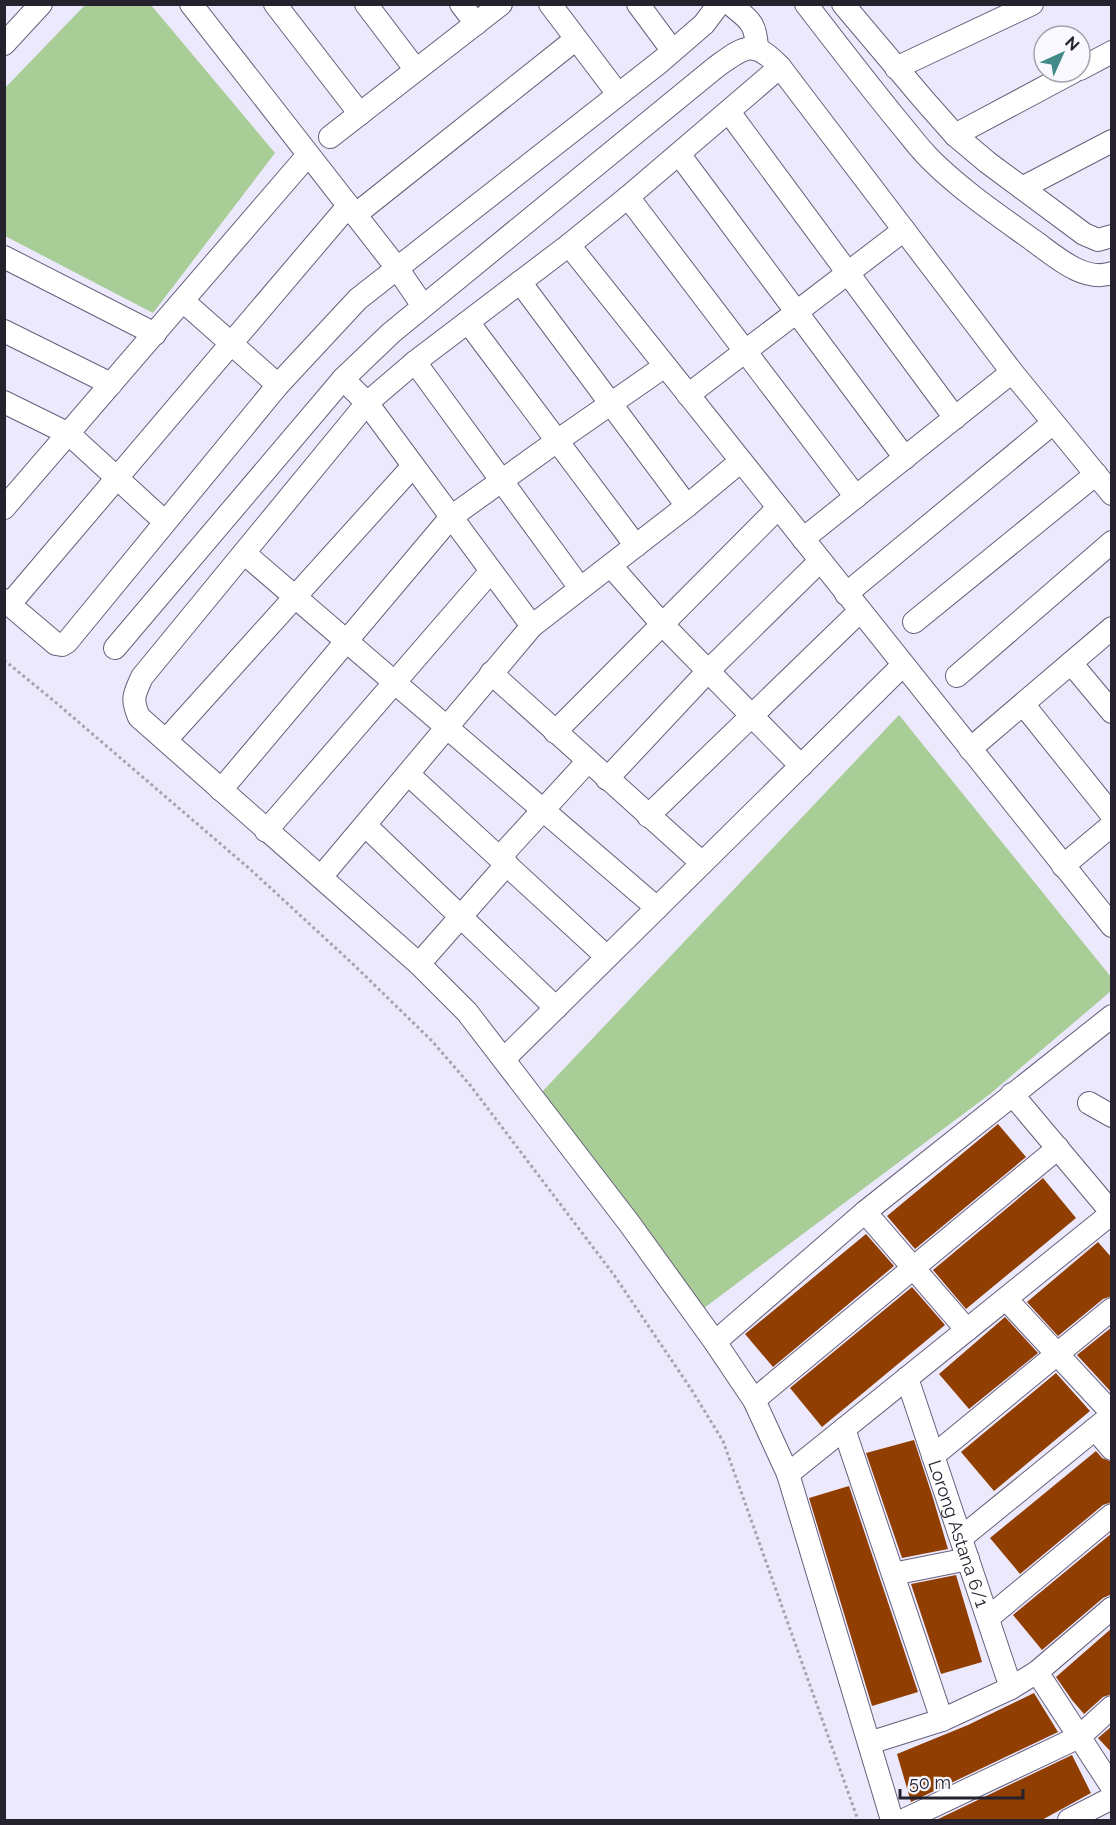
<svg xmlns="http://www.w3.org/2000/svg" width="1116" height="1825" viewBox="0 0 1116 1825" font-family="Raleway,sans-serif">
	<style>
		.green { fill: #a8cd97 }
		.building { fill: #903e01 }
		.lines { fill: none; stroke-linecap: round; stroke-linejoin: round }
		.minor-casing { stroke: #66607c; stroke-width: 24 }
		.path { stroke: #a7a3b4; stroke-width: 3; stroke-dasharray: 3 3; stroke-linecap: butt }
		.minor { stroke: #fff; stroke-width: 22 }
		.labels { text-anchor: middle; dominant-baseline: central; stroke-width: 6; stroke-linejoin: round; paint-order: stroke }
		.street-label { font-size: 18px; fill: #25222e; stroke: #f9f8ff }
	</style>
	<rect width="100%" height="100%" fill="#ede9fd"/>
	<path class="green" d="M85 5H151L275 153 153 313 5 236V88Z
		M899 715 1111 977V991L990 1094 700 1311 539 1095Z"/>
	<path class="building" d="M998 1124 1026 1157 915 1249 887 1216Z
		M1043 1178 1076 1218 966 1309 933 1270Z
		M866 1234 894 1266 773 1367 745 1334Z
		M1098 1242 1112 1258V1296L1103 1299 1058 1336 1027 1302Z
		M912 1287 945 1325 822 1427 790 1388Z
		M1005 1317 1038 1353 969 1409 939 1374Z
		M1112 1327V1393L1077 1355Z
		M1056 1373 1090 1411 994 1491 961 1452Z
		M914 1440 933 1498 948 1549 902 1558 866 1453Z
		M1096 1451 1102 1458 1112 1462V1502L1103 1505 1020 1574 990 1538Z
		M849 1486 918 1692 872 1706 809 1498Z
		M1112 1533V1594L1103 1598 1042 1650 1013 1615Z
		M956 1575 982 1662 941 1674 911 1584Z
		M1112 1628V1694L1103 1697 1084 1714 1072 1700 1056 1677Z
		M1034 1693 1058 1732 911 1802 897 1754 968 1725Z
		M1112 1726V1753L1098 1738Z
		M1072 1755 1091 1793 1040 1821H934Z"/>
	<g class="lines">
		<g class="minor-casing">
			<g id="minor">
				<path d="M191 4 397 268 423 306"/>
				<path d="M275 4 360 114"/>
				<path d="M366 4 416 70"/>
				<path d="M461 4 476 24"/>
				<path d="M550 4 618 94"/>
				<path d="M638 4 672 50"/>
				<path d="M730 4C750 20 756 23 757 49"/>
				<path d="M806 4C836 43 866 82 897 120 908 133 918 147 930 159 961 190 998 215 1034 241 1055 256 1084 283 1112 273"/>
				<path d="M843 4 924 100 955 135 987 162 1084 234 1098 240 1112 236"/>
				<path d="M4 44 41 4"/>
				<path d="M780 67 628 197 569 245 415 362 367 403 142 677C134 695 131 698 139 717L419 964 467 1012 629 1223 715 1342 754 1400 788 1474 892 1820"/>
				<path d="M896 68 1032 4"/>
				<path d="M1080 69 1112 52"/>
				<path d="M729 112 955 418"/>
				<path d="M955 135 1073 72"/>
				<path d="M330 137 501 4"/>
				<path d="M679 154 905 458"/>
				<path d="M1022 188 1112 141"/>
				<path d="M628 197 856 497"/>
				<path d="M355 215 576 39"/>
				<path d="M569 245 1112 926"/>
				<path d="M4 257 155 334"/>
				<path d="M520 282 687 506"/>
				<path d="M183 301 278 385"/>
				<path d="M468 322 636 546"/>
				<path d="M4 331 111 384"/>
				<path d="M415 362 580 588"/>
				<path d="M343 379 367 403 532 626"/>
				<path d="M688 395 904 230"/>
				<path d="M4 402 69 434 165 522"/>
				<path d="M4 508 308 155"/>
				<path d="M803 539 1012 372"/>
				<path d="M244 553 657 908"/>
				<path d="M611 566 662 624 801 766"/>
				<path d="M846 594 1053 423"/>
				<path d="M4 600 56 644 62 645 67 642 278 385 358 299 660 62 704 24 719 4"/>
				<path d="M9 605 348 206"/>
				<path d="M914 622 1096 474"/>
				<path d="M115 648 343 379 391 333 716 67C744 47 753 38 780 67L1012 372 1112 494"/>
				<path d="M1071 663 1112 712"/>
				<path d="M491 673 702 863"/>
				<path d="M957 676 1112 542"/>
				<path d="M1023 704 1112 815"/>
				<path d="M555 732 778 508"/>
				<path d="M166 740 413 466"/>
				<path d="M970 749 1112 628"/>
				<path d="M408 774 607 957"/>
				<path d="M607 779 709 670 820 561"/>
				<path d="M221 790 451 517 557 441 665 366"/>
				<path d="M648 816 860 611"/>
				<path d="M366 826 556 1008"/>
				<path d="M266 831 491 571"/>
				<path d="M500 857 588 761"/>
				<path d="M1063 866 1112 825"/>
				<path d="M321 877 532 626 687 506 741 461"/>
				<path d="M419 964 507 864"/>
				<path d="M504 1059 903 665"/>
				<path d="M1012 1094 1112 1213"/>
				<path d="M1089 1103 1112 1116"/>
				<path d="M865 1212 967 1330"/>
				<path d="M1006 1299 1112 1413"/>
				<path d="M715 1342 865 1212 1112 1016"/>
				<path id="s1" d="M907 1378 1011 1688"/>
				<path d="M754 1400 1058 1148"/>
				<path d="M844 1429 942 1720"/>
				<path d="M1095 1429 1112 1449"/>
				<path d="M933 1456 1112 1309"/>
				<path d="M788 1474 1112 1213"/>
				<path d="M961 1538 1112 1415"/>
				<path d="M893 1574 968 1559"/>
				<path d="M988 1618 1112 1515"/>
				<path d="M1037 1672 1112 1787"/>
				<path d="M869 1743 942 1720 1011 1688 1037 1672 1112 1608"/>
				<path d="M904 1820 1079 1737 1112 1707"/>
				<path d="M1069 1820 1112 1798"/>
			</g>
		</g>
		<path class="path" d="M4 660 54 701 251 870 354 965 432 1041 470 1085 614 1275 691 1389 723 1441 858 1820"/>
		<use href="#minor" class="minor"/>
	</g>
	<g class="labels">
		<g class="street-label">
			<text stroke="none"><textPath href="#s1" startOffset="164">Lorong Astana 6/1</textPath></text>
		</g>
	</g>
	<rect width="1116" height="1825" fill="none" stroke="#25222e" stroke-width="12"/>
	<g transform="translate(1062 54) rotate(45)"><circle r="28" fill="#f9f8ff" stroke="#a4a2ab" stroke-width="1.5"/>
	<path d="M0-4.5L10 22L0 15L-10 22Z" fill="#418a89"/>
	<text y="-9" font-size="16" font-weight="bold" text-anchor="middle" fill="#25222e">N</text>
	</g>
	<path d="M900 1789v9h123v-9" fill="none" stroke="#25222e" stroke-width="3"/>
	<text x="909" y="1789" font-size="18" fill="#25222e" stroke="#f9f8ff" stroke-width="4.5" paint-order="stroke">50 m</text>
</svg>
